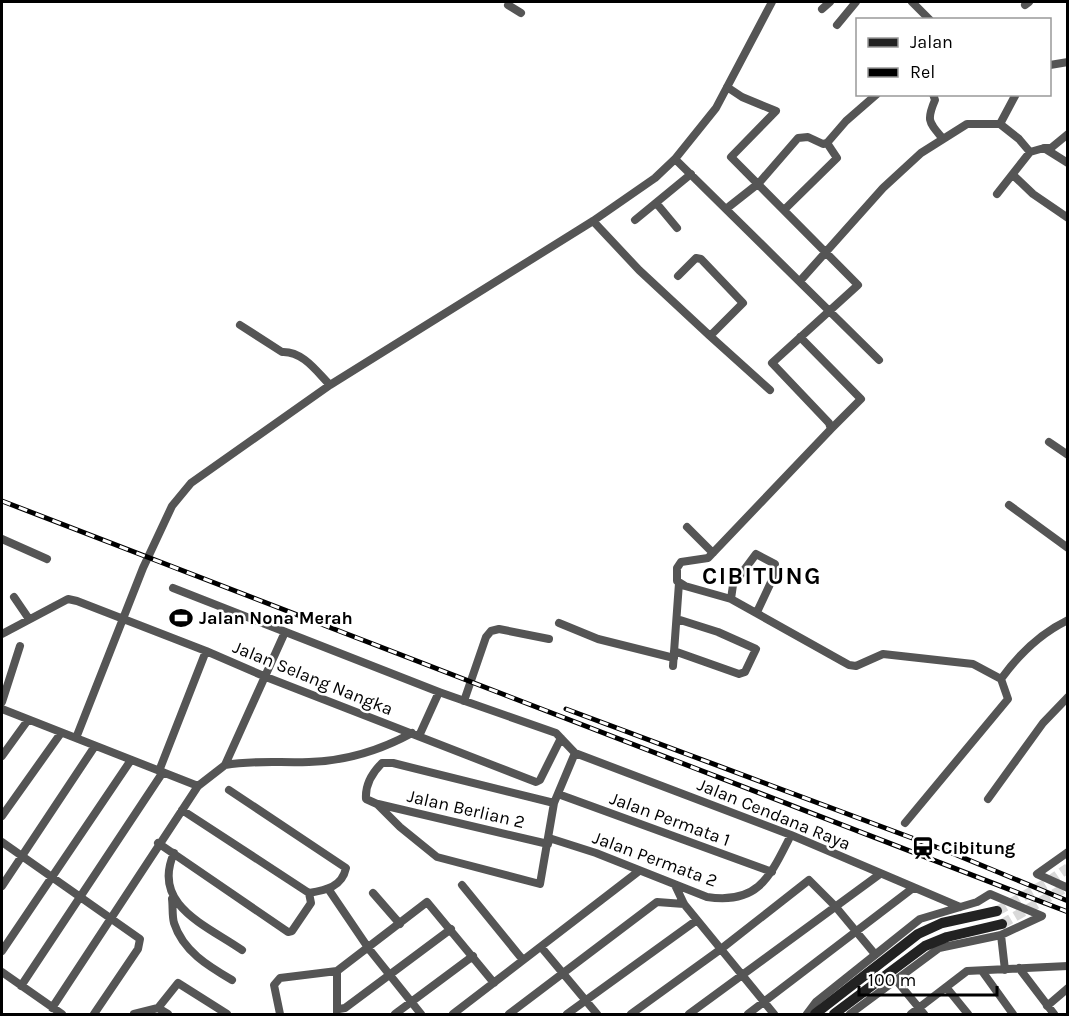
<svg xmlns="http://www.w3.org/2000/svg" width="1069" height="1016" viewBox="0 0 1069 1016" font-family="Karla,sans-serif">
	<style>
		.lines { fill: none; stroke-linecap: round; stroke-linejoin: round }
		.secondary-tunnel { stroke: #d9d9d9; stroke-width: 10; stroke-dasharray: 10 5; stroke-linecap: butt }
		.street { stroke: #555; stroke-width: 8 }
		.secondary { stroke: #222; stroke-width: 10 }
		.rail-casing { stroke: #000; stroke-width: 5 }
		.rail { stroke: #fff; stroke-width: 3; stroke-dasharray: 9; stroke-linecap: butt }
		.labels { text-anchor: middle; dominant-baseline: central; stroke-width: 5; stroke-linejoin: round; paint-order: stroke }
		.poi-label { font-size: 18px; font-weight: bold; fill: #000; stroke: #fff; text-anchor: start }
		.street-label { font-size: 18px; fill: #000; stroke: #fff }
		.district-label { font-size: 24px; font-weight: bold; letter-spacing: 1.5px; fill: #000; stroke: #fff }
	</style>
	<rect width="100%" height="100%" fill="#fff"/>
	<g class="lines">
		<path class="secondary-tunnel" d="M997 911 1045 884 1068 868
			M1002 924 1068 886"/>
		<path class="street" d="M912 2 930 20
			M508 5 521 13
			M1025 5 1029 2
			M822 9 830 2
			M837 25 856 2
			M1050 65 1068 62
			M727 87 742 97 776 111 731 157 858 285 772 363 829 423 831 429 708 558 681 562 677 568V581L685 586 731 599 849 665 856 666 883 654 973 664 1001 679
			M933 94 935 100C926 121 929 122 943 139
			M1000 124 1019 139 1030 152 1044 148 1068 163
			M1044 148H1051L1068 134
			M675 159 879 360
			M1013 175 1033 194 1068 218
			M997 194 1030 152
			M657 204 677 228
			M726 209 759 183 798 138 808 137 823 144 827 143 846 121 877 94
			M785 209 837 158 827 143
			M635 220 691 174
			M593 221 639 270 710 336 743 303 701 259 696 258 678 276
			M800 281 883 188 921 153 967 124H1000L1016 94
			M240 325 282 352C303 351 317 372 330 385
			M710 336 770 390
			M800 337 861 399 831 429
			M1049 442 1068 455
			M1009 505 1068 548
			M687 527 713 553
			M2 539 47 559
			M173 588 439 692 556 733 575 753 791 835 960 907
			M14 597 29 619
			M731 599 733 585 756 554 775 564 772 580 757 612
			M559 623 598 639 674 658
			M2 634 68 599 77 601 206 651 266 677 536 782 540 780 561 738
			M674 651 739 674 745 672 756 649 718 632 677 619
			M673 666 679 583
			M464 701 486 637 491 631 499 629 549 639
			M2 702 20 646
			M2 709 198 786
			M419 736 439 692
			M76 738 143 568 172 506 191 483 330 385 593 221 655 178 675 159 716 108 772 2
			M2 756 28 720
			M225 765C254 760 280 763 309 762 347 761 379 751 412 733
			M159 771 206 651
			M558 794 772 872
			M988 799 1043 723 1068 697
			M554 803 393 763H382C372 773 365 785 366 799L377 804 400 827 437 857 540 884 554 803 575 753
			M378 804 548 844
			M182 810 309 893
			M2 816 61 733
			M905 823 1008 699 1001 679C1019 654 1039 634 1068 620
			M549 838 596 853 707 897C759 905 770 876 791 835
			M2 842 140 939 138 949 94 1014
			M158 843 288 932 292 931 311 903 309 893C326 890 342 887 346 868L229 790
			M1068 852 1037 874 1068 888
			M174 853C151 905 206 925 242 950
			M462 885 523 960
			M675 885 684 904 774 1014
			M2 886 95 746
			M329 890 369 949 421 1014
			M373 893 400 924
			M172 899C173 906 172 916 174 923 183 951 208 966 232 980
			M1001 935 1005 970
			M541 947 597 1014
			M2 951 131 760
			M1019 968 1054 1014
			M982 971 1013 1014
			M2 972 62 1014
			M896 980 924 1014
			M21 986 163 772
			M946 987 968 1014
			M1047 1006 1068 988
			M52 1008 198 786 225 765 285 632
			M158 1008 168 1014
			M339 1009 345 1008 451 929
			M134 1014 158 1008 178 983 227 1014
			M280 1014 274 985 280 978 337 971
			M337 1014V971L427 902 494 983
			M395 1014 473 956
			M453 1014 639 871
			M509 1014 657 902 684 904
			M567 1014 697 920
			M631 1014 721 949 809 880 835 906 874 953
			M689 1014 880 874
			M748 1014 913 888
			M807 1014 816 1002 920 919 977 902 990 894 1042 916 1001 935 939 948 850 1014
			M911 1014 967 971 1068 966"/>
		<path class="secondary" d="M815 1014 918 934 942 923 997 911
			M834 1014 925 946 947 937 1002 924"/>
		<g class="rail-casing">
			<path id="rail" d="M2 501 1068 912
				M566 709 947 851 1068 901"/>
		</g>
		<use href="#rail" class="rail"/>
	</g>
	<defs>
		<g id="stadium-bare" transform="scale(1.8)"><path d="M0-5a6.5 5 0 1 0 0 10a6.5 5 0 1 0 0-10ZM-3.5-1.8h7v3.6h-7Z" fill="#000" stroke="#fff" stroke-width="2.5" paint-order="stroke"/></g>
		<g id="station-bare" transform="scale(1.8)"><path d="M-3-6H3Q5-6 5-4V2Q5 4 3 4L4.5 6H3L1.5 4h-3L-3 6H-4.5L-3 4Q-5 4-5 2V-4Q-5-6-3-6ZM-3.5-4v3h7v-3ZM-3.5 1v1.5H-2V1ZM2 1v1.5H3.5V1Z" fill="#000" stroke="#fff" stroke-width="2.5" paint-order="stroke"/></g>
	</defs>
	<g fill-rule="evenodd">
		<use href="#stadium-bare" x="181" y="618"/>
		<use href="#station-bare" x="923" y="848"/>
	</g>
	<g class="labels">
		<g class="poi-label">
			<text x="199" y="618">Jalan Nona Merah</text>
			<text x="941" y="848">Cibitung</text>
		</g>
		<g class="street-label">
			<text transform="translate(313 678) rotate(22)">Jalan Selang Nangka</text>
			<text transform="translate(466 809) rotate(13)">Jalan Berlian 2</text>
			<text transform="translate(774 814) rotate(22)">Jalan Cendana Raya</text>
			<text transform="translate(670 819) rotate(20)">Jalan Permata 1</text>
			<text transform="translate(655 859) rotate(20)">Jalan Permata 2</text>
		</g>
		<g class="district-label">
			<text x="762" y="576">CIBITUNG</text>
		</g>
	</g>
	<rect width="1069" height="1016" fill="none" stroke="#000000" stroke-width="6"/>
	<rect x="856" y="18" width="195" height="78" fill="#ffffff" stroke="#999999" stroke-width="1.5"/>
	<rect x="868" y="38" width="30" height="9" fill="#222222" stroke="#999999" stroke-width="1.5"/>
	<text x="910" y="48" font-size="18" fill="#000000">Jalan</text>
	<rect x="868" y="68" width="30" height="9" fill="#000000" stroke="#999999" stroke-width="1.5"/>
	<text x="910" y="78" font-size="18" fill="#000000">Rel</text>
	<path d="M859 986v9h138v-9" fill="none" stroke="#000000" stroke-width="3"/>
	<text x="868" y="986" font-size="18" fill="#000000" stroke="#ffffff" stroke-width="4.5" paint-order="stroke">100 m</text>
</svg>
